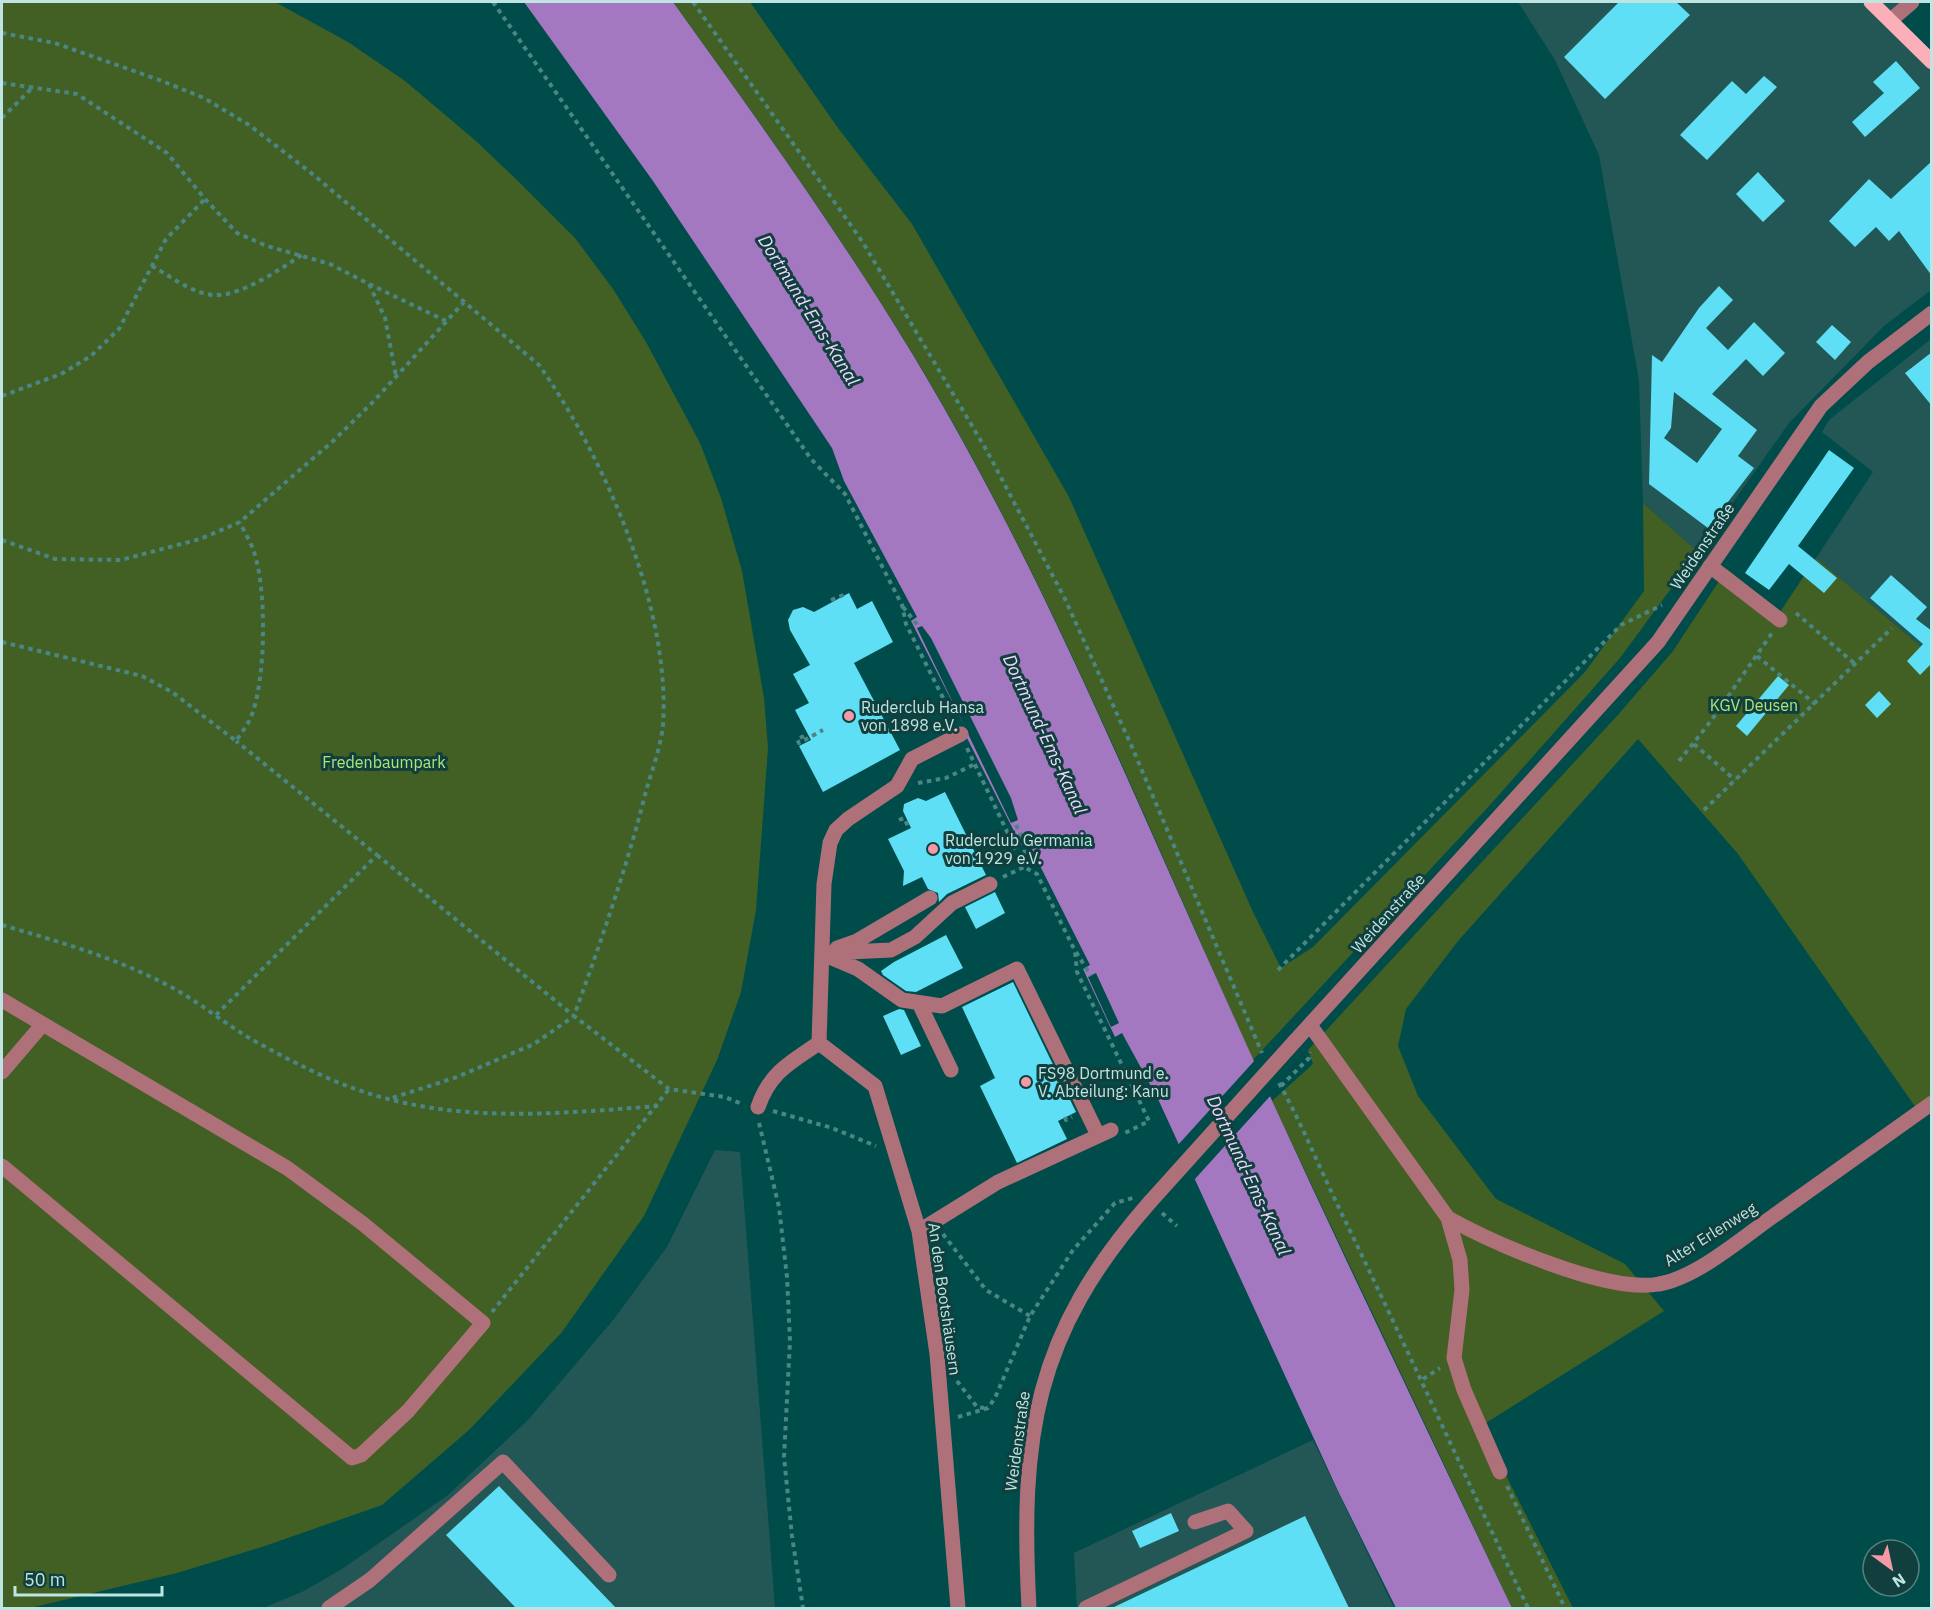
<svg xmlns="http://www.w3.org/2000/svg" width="1933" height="1610" viewBox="0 0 1933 1610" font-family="'IBM Plex Sans',sans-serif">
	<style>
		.built { fill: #235755 }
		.green { fill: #426023 }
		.water { fill: #a477c1 }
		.pier { fill: #004c4a }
		.building { fill: #5edff6; fill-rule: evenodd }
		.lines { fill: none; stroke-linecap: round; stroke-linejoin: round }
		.path { stroke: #498684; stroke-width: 4; stroke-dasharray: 4.5 4.5; stroke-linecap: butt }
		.minor { stroke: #af7179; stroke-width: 15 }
		.major { stroke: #fbafb8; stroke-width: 15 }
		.minor-bridge { stroke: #af7179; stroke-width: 15 }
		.poi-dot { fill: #f49aa6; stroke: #113f3d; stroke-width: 2 }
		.labels { text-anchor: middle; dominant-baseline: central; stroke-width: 6; stroke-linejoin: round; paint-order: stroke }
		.street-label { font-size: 16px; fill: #bee5e2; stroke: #113f3d }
		.park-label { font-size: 16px; fill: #aee57b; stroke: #113f3d }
		.poi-label { font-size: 16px; fill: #bee5e2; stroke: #113f3d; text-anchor: start }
		.water-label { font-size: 18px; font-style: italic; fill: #efd7ff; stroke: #113f3d }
	</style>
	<rect width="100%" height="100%" fill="#004c4a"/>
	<path class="built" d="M1518 2H1904L1883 16 1931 67V290L1884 326 1789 423 1698 552 1643 503 1639 380 1599 155 1555 60Z
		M1931 339V655L1816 558 1873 472 1822 432 1829 420Z
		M715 1150 740 1152 775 1608H263L304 1591 342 1569 448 1495 529 1419 614 1319 667 1247Z
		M1313 1440 1394 1608H1077L1074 1553Z"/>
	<path class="green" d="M2 2H275L348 42 405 81 476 141 520 183 575 238 613 289 646 342 700 443 721 498 742 571 764 698 768 748 756 910 741 992 717 1060 644 1216 562 1332 469 1430 382 1505 262 1547 177 1573 30 1608H2Z
		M673 2H750L838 128 912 224 1069 497 1253 912 1281 968 1313 947 1585 672 1644 591 1643 503 1698 552 1620 658 1490 805 1253 1060C1162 859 1079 654 973 459 886 298 780 150 673 2Z
		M1816 558 1931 655 1932 1103 1919 1112 1738 854 1638 739 1458 941 1406 1009 1398 1046 1418 1096 1496 1199 1625 1264 1664 1311 1481 1426 1573 1608H1512L1272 1101 1313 1064 1308 1050 1617 716 1673 651 1727 569 1780 612Z"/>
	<path class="water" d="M524 2H673C780 151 886 298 973 460 1068 634 1143 817 1225 997 1317 1202 1415 1405 1512 1608H1396L1338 1491 1158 1099 1122 1033 1115 1037 1083 969 1090 965 1028 842 1021 845 967 738 966 729 911 621 917 617 844 481 832 448 653 181Z"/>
	<path class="pier" d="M922 626 931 638 1011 798 1018 820 1011 823 917 628Z
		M1096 973 1119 1023 1111 1027 1088 977Z
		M1256 1059 1272 1094 1194 1180 1177 1146Z"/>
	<path class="building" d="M1619 2H1676L1690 15 1605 99 1564 57Z
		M1896 61 1920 88 1865 137 1852 122 1884 93 1873 82Z
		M1764 76 1777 87 1707 160 1680 135 1732 81 1746 94Z
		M1932 161V276L1899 231 1889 241 1876 227 1855 247 1829 221 1869 179 1891 199Z
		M1758 172 1785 201 1763 222 1736 194Z
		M1719 286 1733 300 1706 328 1728 350 1754 322 1785 353 1763 376 1746 359 1712 394 1757 430 1738 456 1754 468 1708 528 1649 484 1652 355 1662 362 1699 308ZM1674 392 1722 429 1697 463 1664 438 1671 428Z
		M1832 325 1851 342 1835 360 1816 342Z
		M1932 352V406L1905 373Z
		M1829 450 1854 468 1798 546 1837 578 1824 593 1789 564 1769 590 1745 573Z
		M1891 575 1927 607 1916 619 1932 631V663L1920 675 1907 661 1923 644 1870 598Z
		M849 593 857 609 872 601 893 642 854 663 900 750 823 792 799 746 811 740 795 710 809 703 793 674 810 665 790 630 788 620 793 610 803 607 814 612Z
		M1778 676 1789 685 1747 736 1736 726Z
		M1879 691 1891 704 1877 718 1865 705Z
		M945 792 986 875 947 894 939 902 938 893 928 889 922 877 903 886 904 871 888 839 911 828 903 811 904 804 918 798 926 801Z
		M995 892 1005 913 976 929 965 907Z
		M946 935 963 968 916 992 906 991 883 975 881 971 894 962Z
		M1013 982 1076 1112 1058 1121 1067 1139 1017 1163 980 1086 995 1078 962 1007Z
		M899 1009 904 1010 921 1046 901 1055 883 1016Z
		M499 1486 616 1608H516L446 1535Z
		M1171 1513 1179 1531 1140 1548 1132 1531Z
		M1305 1516 1349 1608H1112Z"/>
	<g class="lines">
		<path class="path" d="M493 2 811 459 845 494 902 605 906 624 954 720
			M693 2 862 241 987 451 1065 599 1132 747 1262 1053
			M2 33 55 43 162 81 204 98 249 125 310 172 539 365C605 458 671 610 663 725 661 746 652 770 646 791 627 867 601 941 574 1016L669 1089 725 1097 742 1104
			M2 83 77 94 167 153 205 199 237 233 267 246 330 264 369 284 385 318 396 376
			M2 118 32 88
			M152 266C170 276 193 294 214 295 240 297 280 269 302 255
			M369 284 446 321
			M2 396 61 374 91 356 119 329 166 239 205 199
			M2 540 55 559 121 560 200 539 240 522 333 441 373 402 464 302
			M831 600 846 594
			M903 607 919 627
			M1796 613 1855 664
			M2 642 142 676 172 692 236 741C241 733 247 726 251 717 266 680 267 590 254 552 251 542 244 532 240 522
			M1757 656 1815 704
			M804 736 797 739 799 743 823 730
			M1694 744 1735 780
			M967 748 1024 867 1037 874 1075 951 1077 972 1149 1121 1125 1133
			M1679 761 1711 721 1772 633
			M918 783 946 778 975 764
			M1704 810 1892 628
			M899 820 904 818 909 828
			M377 855 574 1016 534 1044 457 1077 389 1099
			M1003 877 1024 867 1025 843 1014 821
			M2 925C60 942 117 958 171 987 199 1002 224 1023 251 1039 294 1063 340 1087 388 1099 477 1122 567 1113 658 1106
			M1076 952 1091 976
			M1278 970 1621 625 1662 605
			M216 1015 377 855 236 741
			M1279 1083C1302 1124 1319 1167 1340 1210 1404 1342 1465 1476 1528 1608
			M1281 1086 1309 1058 1310 1052
			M773 1111 832 1128 876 1146
			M1065 1117 1066 1120 1072 1117
			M759 1123 779 1207 787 1277 790 1341 784 1457 792 1536 803 1608
			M1162 1213 1177 1226
			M943 1234 986 1290 1030 1316
			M492 1312 669 1089
			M1423 1379 1440 1368
			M957 1381 977 1407 984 1408
			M958 1417 988 1408 995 1398 1030 1316 1073 1250 1115 1203 1133 1198
			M1507 1486 1565 1608"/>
		<path class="minor" d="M1891 20 1912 2
			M1710 566 1780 620
			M837 948 857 941 930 898
			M828 953 891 950 915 937 952 903 990 884
			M823 954 858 969 902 1000 942 1006 1017 969 1098 1135
			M2 1000 287 1168 362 1223 483 1323 408 1411 361 1455 352 1458 2 1166
			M919 1003 951 1070
			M1310 1025 1448 1218 1460 1260 1462 1290 1454 1358 1464 1390 1500 1472
			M1295 1041 1658 642 1821 406 1868 362 1932 313
			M2 1072 43 1024
			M758 1107C770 1072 790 1063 819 1043
			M1448 1218C1493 1243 1608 1294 1659 1284 1696 1278 1741 1239 1772 1217 1825 1179 1878 1141 1932 1103
			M919 1231 998 1182 1111 1130
			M329 1608 370 1580 503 1462 609 1575
			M958 1608 937 1354 919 1231 875 1086 819 1043 824 884 830 843 836 830 848 819 897 786 912 759 961 734
			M1029 1608C1020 1437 1033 1335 1150 1202
			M1086 1608 1246 1531 1228 1511 1195 1522"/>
		<path class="major" d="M1871 2 1932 62"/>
		<path class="minor-bridge" d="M1150 1202 1295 1041"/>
	</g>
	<g class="poi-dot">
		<circle cx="849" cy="716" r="6"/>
		<circle cx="933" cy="849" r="6"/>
		<circle cx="1026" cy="1082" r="6"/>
	</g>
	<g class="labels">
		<g class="street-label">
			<text transform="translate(1702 546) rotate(-56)">Weidenstraße</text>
			<text transform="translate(1388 913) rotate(-48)">Weidenstraße</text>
			<text transform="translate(1710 1234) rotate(-32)">Alter Erlenweg</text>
			<text transform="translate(945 1299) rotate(82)">An den Bootshäusern</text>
			<text transform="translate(1017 1441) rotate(-82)">Weidenstraße</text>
		</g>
		<g class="park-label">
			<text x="1754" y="705">KGV Deusen</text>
			<text x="384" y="762">Fredenbaumpark</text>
		</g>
		<g class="poi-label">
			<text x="861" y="707">Ruderclub Hansa<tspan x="861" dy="18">von 1898 e.V.</tspan></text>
			<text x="945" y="840">Ruderclub Germania<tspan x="945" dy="18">von 1929 e.V.</tspan></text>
			<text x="1038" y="1073">FS98 Dortmund e.<tspan x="1038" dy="18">V. Abteilung: Kanu</tspan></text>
		</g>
		<g class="water-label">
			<text transform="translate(809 310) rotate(58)">Dortmund-Ems-Kanal</text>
			<text transform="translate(1045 734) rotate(65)">Dortmund-Ems-Kanal</text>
			<text transform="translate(1249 1175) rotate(65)">Dortmund-Ems-Kanal</text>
		</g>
	</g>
	<rect width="1933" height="1610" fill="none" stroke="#bee5e2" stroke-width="6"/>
	<g transform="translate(1891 1568) rotate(147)"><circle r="28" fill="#113f3d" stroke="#56817f" stroke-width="1.5"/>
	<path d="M0-4.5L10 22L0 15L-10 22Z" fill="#f49aa6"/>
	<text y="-9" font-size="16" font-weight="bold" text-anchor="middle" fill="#bee5e2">N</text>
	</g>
	<path d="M15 1586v9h147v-9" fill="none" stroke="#bee5e2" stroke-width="3"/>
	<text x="24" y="1586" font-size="18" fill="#bee5e2" stroke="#113f3d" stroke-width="4.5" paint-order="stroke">50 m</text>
</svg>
